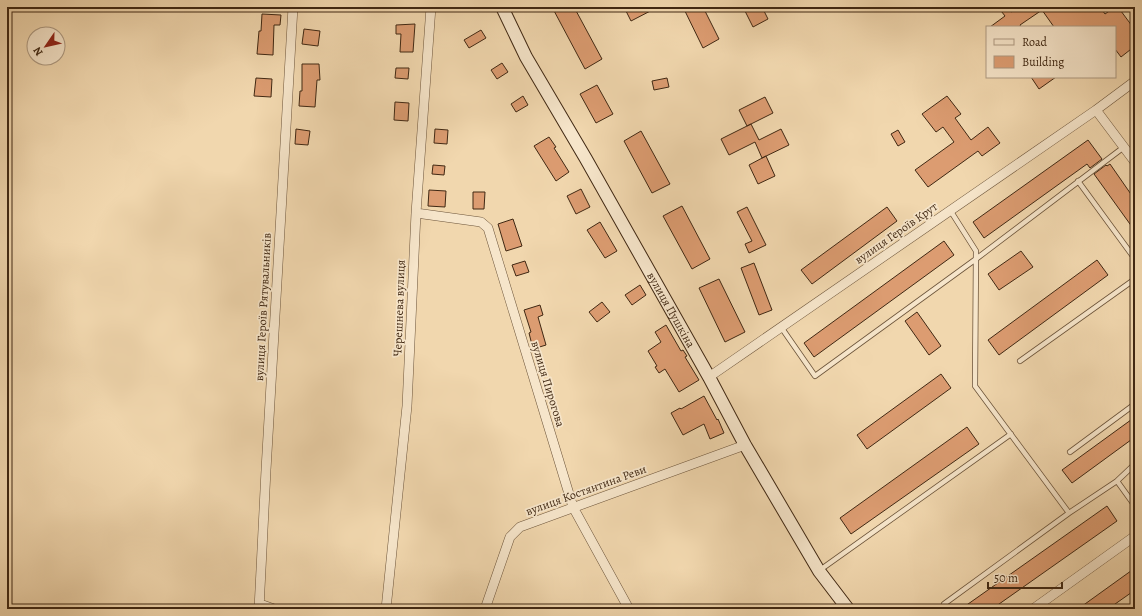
<svg xmlns="http://www.w3.org/2000/svg" width="1142" height="616" viewBox="0 0 1142 616" font-family="Alegreya,serif">
	<style>
		.building { fill: #dc9c71; stroke: #402813 }
		.lines { fill: none; stroke-linecap: round; stroke-linejoin: round }
		.lane-casing { stroke: #6c543a; stroke-width: 6 }
		.street-casing { stroke: #6c543a; stroke-width: 10 }
		.secondary-casing { stroke: #402813; stroke-width: 14 }
		.lane { stroke: #f6e5ca; stroke-width: 4.5 }
		.street { stroke: #f6e5ca; stroke-width: 9 }
		.secondary { stroke: #f6e5ca; stroke-width: 12 }
		.labels { text-anchor: middle; dominant-baseline: central; stroke-width: 3.5; stroke-linejoin: round; paint-order: stroke }
		.street-label { font-size: 12px; fill: #402813; stroke: #f6e5ca }
	</style>
	<rect width="100%" height="100%" fill="#f1d7ae"/>
	<filter id="stains"><feTurbulence type="fractalNoise" baseFrequency=".005" numOctaves="4"/><feColorMatrix values="0 0 0 0 .2 0 0 0 0 .09 0 0 0 0 .02 0 0 0 .5 -.17"/></filter>
	<radialGradient id="worn" r=".72"><stop offset=".6" stop-color="#630" stop-opacity="0"/><stop offset="1" stop-color="#630" stop-opacity=".3"/></radialGradient>
	<path class="building" d="M552 7H574L602 59 585 69Z
		M624 7H658L631 21Z
		M683 7H703L719 39 703 48Z
		M743 7H762L768 19 753 27Z
		M998 7H1007L1011 12 1019 7H1093L1095 10 1100 7 1105 14 1115 7H1118L1135 30V46L1121 57 1115 49V27H1054L1042 10 1020 25 1021 27H990L1005 16Z
		M262 14 281 15 280 25H274L273 55 257 54 259 31H261Z
		M415 24 413 52H400L401 34H396V25Z
		M304 29 320 31 318 46 302 44Z
		M481 30 486 38 469 48 464 40Z
		M502 63 508 72 497 79 491 70Z
		M302 64H319L320 80H317L315 107 299 106 300 91H302Z
		M396 68H409L408 79 395 78Z
		M1031 77H1056L1039 89Z
		M256 78 272 79 271 97 254 96Z
		M667 78 669 87 654 90 652 81Z
		M597 85 613 114 596 123 580 94Z
		M523 96 528 105 516 112 511 104Z
		M947 96 961 114 955 118 971 140 988 127 1000 143 982 156 978 151 928 187 915 170 954 142 943 127 936 132 922 114Z
		M765 97 773 113 747 126 739 110Z
		M395 102 409 103 408 121 394 120Z
		M751 124 759 140 781 129 789 145 762 158 755 142 729 155 721 139Z
		M296 129 310 131 308 145 295 144Z
		M435 129 448 130 447 144 434 143Z
		M898 130 905 142 898 146 891 134Z
		M641 131 670 184 652 193 624 141Z
		M549 137 556 147 554 148 569 172 556 181 534 146Z
		M1088 140 1102 159 1090 168 1087 164 984 238 973 222Z
		M766 156 775 176 758 184 749 165Z
		M1110 164 1135 200V231L1094 174 1106 165 1107 166Z
		M433 165 445 166 444 175 432 174Z
		M581 189 590 207 576 214 567 196Z
		M429 190 446 191 445 207 428 206Z
		M473 192H485L484 209H473Z
		M682 206 710 259 692 269 663 216Z
		M747 207 766 245 749 253 745 244 752 241 737 212Z
		M887 207 897 221 812 284 801 270Z
		M513 219 522 246 506 251 498 224Z
		M600 222 617 251 605 258 587 230Z
		M944 241 954 255 814 357 804 343Z
		M1021 251 1033 267 999 290 988 274Z
		M1097 260 1108 275 999 355 988 340Z
		M525 261 529 272 516 276 512 265Z
		M754 263 772 310 759 315 741 268Z
		M719 279 745 332 725 342 699 288Z
		M640 285 646 295 632 305 625 295Z
		M602 302 610 312 597 322 589 312Z
		M540 305 543 315 538 317 546 345 533 349 529 333 531 332 524 310Z
		M917 312 941 346 929 355 905 321Z
		M666 325 681 351 683 350 687 356 685 357 699 380 679 392 665 369 659 373 655 367 657 366 648 351 661 342 655 332Z
		M941 374 951 388 867 449 857 435Z
		M704 396 717 420 718 419 724 433 710 439 704 424 683 435 671 413 680 408 681 409Z
		M1135 417V437L1072 483 1062 470Z
		M967 427 979 444 851 534 840 518Z
		M1107 506 1117 521 992 609H961Z
		M1135 568V590L1108 609H1078Z"/>
	<g class="lines">
		<g class="lane-casing">
			<path id="lane" d="M1078 181 1135 259
				M950 210 976 251 975 386 1069 513 1117 481 1135 506
				M781 327 815 376 976 259 1124 147
				M1020 361 1135 279
				M1070 452 1135 404
				M1117 481 1135 464
				M820 570 1011 434
				M947 609 944 604 1069 513"/>
		</g>
		<g class="street-casing">
			<path id="street" d="M1096 110 1135 162
				M416 213 481 222 488 228 573 507 629 609
				M709 377 1096 110 1135 81
				M260 604 274 609
				M259 609 266 470 293 7
				M386 609 407 406 416 213 431 7
				M485 609 510 537 520 527 745 445
				M1033 609 1135 536"/>
		</g>
		<g class="secondary-casing">
			<g id="secondary">
				<path id="s1" d="M502 7 526 57 586 159 709 377 745 445 819 571 848 609"/>
			</g>
		</g>
		<use href="#lane" class="lane"/>
		<use href="#street" class="street"/>
		<use href="#secondary" class="secondary"/>
	</g>
	<g class="labels">
		<g class="street-label">
			<text transform="translate(896 233) rotate(-35)">вулиця Героїв Крут</text>
			<text transform="translate(263 307) rotate(-87)">вулиця Героїв Рятувальників</text>
			<text transform="translate(399 308) rotate(-88)">Черешнева вулиця</text>
			<text stroke="none"><textPath href="#s1" startOffset="347">вулиця Пушкіна</textPath></text>
			<text transform="translate(548 384) rotate(73)">вулиця Пирогова</text>
			<text transform="translate(586 490) rotate(-20)">вулиця Костянтина Реви</text>
		</g>
	</g>
	<rect width="1142" height="616" fill="none" stroke="#f1d7ae" stroke-width="24"/>
	<rect x="8" y="8" width="1126" height="600" fill="none" stroke="#402813" stroke-width="2"/>
	<rect x="12" y="12" width="1118" height="592" fill="none" stroke="#402813"/>
	<rect x="986" y="26" width="130" height="52" fill="#f6e5ca" stroke="#ad9981"/>
	<rect x="994" y="39" width="20" height="6" fill="#f6e5ca" stroke="#ad9981"/>
	<text x="1022" y="46" font-size="12" fill="#402813">Road</text>
	<rect x="994" y="56" width="20" height="12" fill="#dc9c71" stroke="#ad9981"/>
	<text x="1022" y="66" font-size="12" fill="#402813">Building</text>
	<g transform="translate(46 46) rotate(236)"><circle r="19" fill="#f6e5ca" stroke="#ad9981"/>
	<path d="M0-3L7 15L0 10L-7 15Z" fill="#8f2418"/>
	<text y="-6" font-size="11" font-weight="bold" text-anchor="middle" fill="#402813">N</text>
	</g>
	<path d="M988 582v6h74v-6" fill="none" stroke="#402813" stroke-width="2"/>
	<text x="994" y="582" font-size="12" fill="#402813" stroke="#f6e5ca" stroke-width="3" paint-order="stroke">50 m</text>
	<rect width="100%" height="100%" filter="url(#stains)"/>
	<rect width="100%" height="100%" fill="url(#worn)"/>
</svg>
